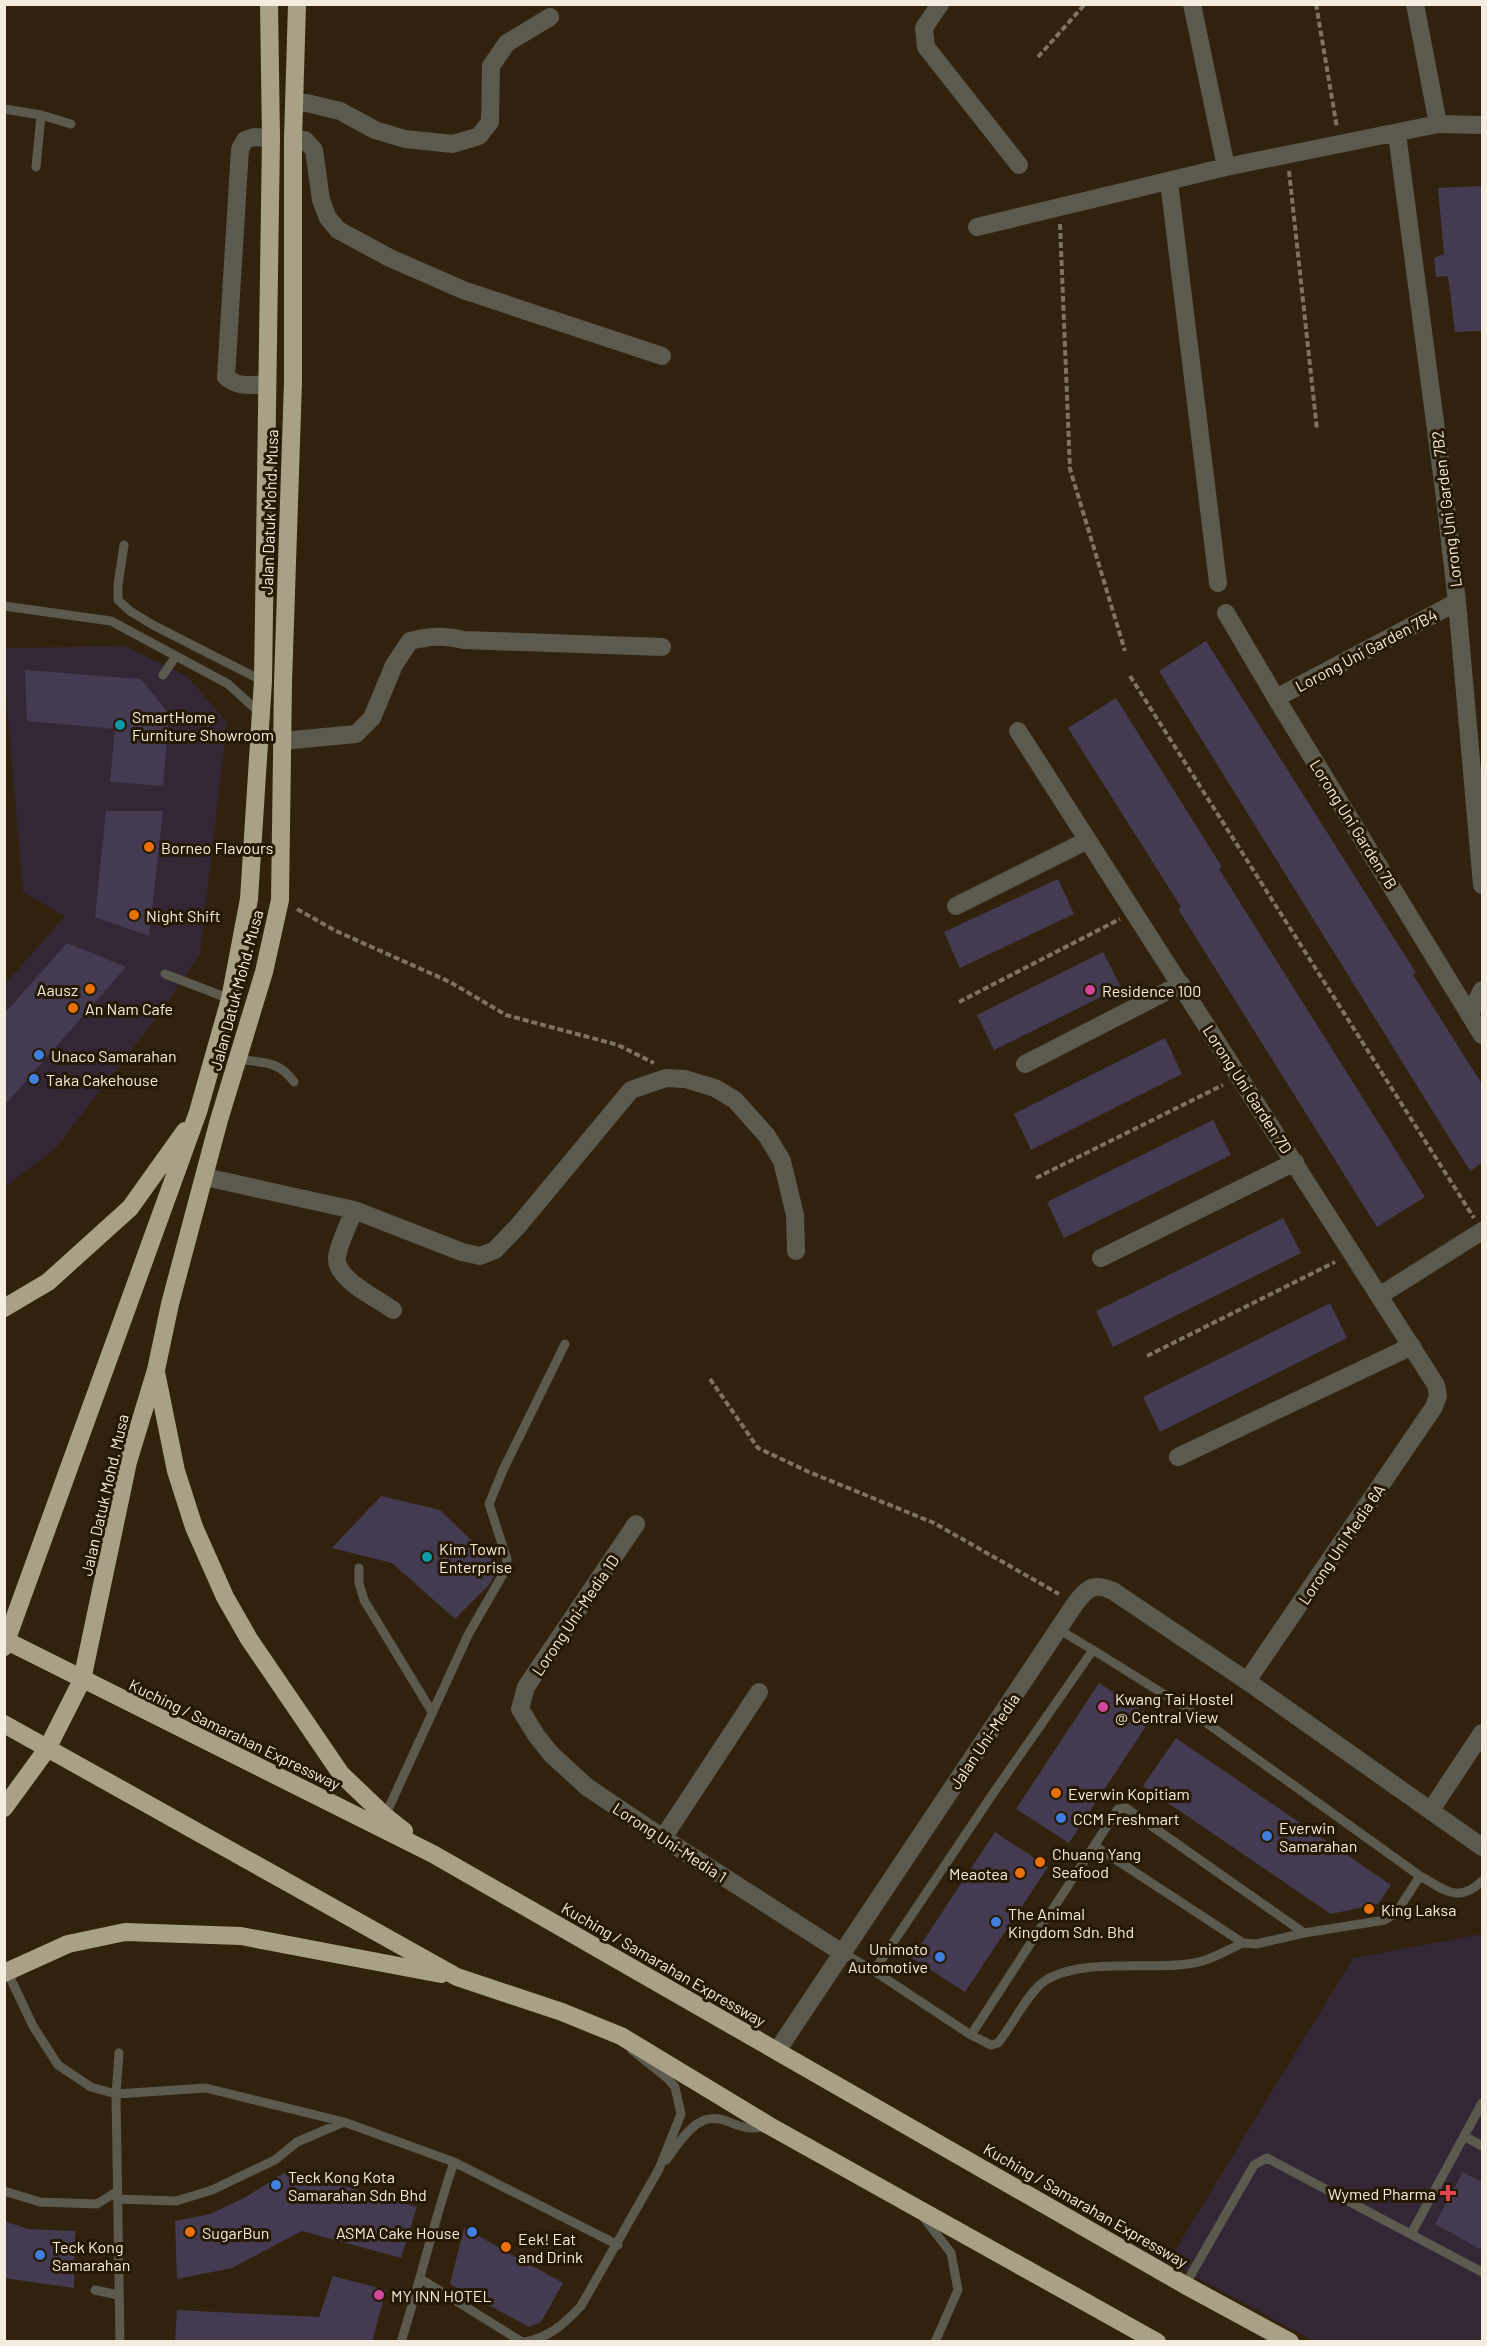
<svg xmlns="http://www.w3.org/2000/svg" width="1487" height="2346" viewBox="0 0 1487 2346" font-family="Barlow,sans-serif">
	<style>
		.commercial { fill: #342735 }
		.building { fill: #443b52 }
		.lines { fill: none; stroke-linecap: round; stroke-linejoin: round }
		.path { stroke: #7e7260; stroke-width: 4; stroke-dasharray: 6 3; stroke-linecap: butt }
		.lane { stroke: #5c594e; stroke-width: 9 }
		.street { stroke: #5c594e; stroke-width: 18 }
		.highway { stroke: #a9a185; stroke-width: 18 }
		.culture-dot { fill: #0f9aa8; stroke: #261904; stroke-width: 2 }
		.food-dot { fill: #e8710a; stroke: #261904; stroke-width: 2 }
		.hotel-dot { fill: #d1479c; stroke: #261904; stroke-width: 2 }
		.shop-dot { fill: #3f7fe0; stroke: #261904; stroke-width: 2 }
		.health-dot { fill: #e0444e; stroke: #261904; stroke-width: 2 }
		.labels { text-anchor: middle; dominant-baseline: central; stroke-width: 6; stroke-linejoin: round; paint-order: stroke }
		.street-label { font-size: 16px; fill: #f4ecde; stroke: #261904 }
		.poi-label { font-size: 16px; fill: #f4ecde; stroke: #261904; text-anchor: start }
	</style>
	<rect width="100%" height="100%" fill="#30220d"/>
	<path class="commercial" d="M125 646 188 677 227 723 200 954 161 1012 55 1149 5 1187V984L65 916 23 892 5 682V648Z
		M1482 1934V2341H1314L1168 2262 1353 1958Z"/>
	<path class="building" d="M1482 186V331L1455 332 1448 276 1436 277 1434 258 1444 254 1438 188Z
		M1206 641 1416 973 1413 975 1482 1084V1163L1470 1171 1159 671Z
		M25 670 141 679 169 714 163 786 110 782 115 729 27 721Z
		M1116 698 1222 867 1219 869 1425 1197 1377 1227 1178 909 1181 907 1068 728Z
		M106 811H163L149 936 95 917Z
		M1058 879 1074 914 960 968 944 932Z
		M67 943 126 967 4 1106V1014Z
		M1103 952 1121 987 994 1050 977 1015Z
		M1165 1038 1182 1074 1031 1150 1014 1114Z
		M1213 1120 1231 1155 1064 1238 1047 1202Z
		M1283 1218 1301 1253 1113 1347 1096 1311Z
		M1330 1303 1347 1338 1160 1432 1143 1397Z
		M381 1496 440 1510 499 1567 489 1585 455 1619 392 1563 332 1548Z
		M1099 1683 1152 1717 1069 1843 1016 1809Z
		M1176 1738 1391 1885 1378 1904 1331 1914 1143 1786Z
		M995 1832 1048 1867 965 1992 912 1958Z
		M289 2170 417 2207 401 2258 302 2231 232 2268 177 2279 175 2221 210 2214 244 2198Z
		M1463 2172 1482 2182V2250L1435 2224Z
		M4 2221 28 2229 75 2231 74 2288 4 2278Z
		M464 2228 563 2283 541 2322 529 2327 450 2284Z
		M333 2276 386 2290 372 2342H175L177 2310 319 2317Z"/>
	<g class="lines">
		<path class="path" d="M1316 4 1337 128
			M1038 57 1085 4
			M1289 171 1317 430
			M1060 224 1070 469 1125 651
			M1130 676 1474 1218
			M297 909 336 931 450 982 506 1015 618 1045 654 1063
			M959 1002 1120 919
			M1036 1178 1223 1085
			M1147 1356 1335 1262
			M710 1379 758 1448 809 1472 934 1523 1059 1594"/>
		<path class="lane" d="M4 109 41 115 71 124
			M36 167 41 115
			M124 545 118 585V600L130 611 153 625 263 681
			M4 606 111 621 228 684 260 713
			M163 675 176 656
			M165 974 230 999
			M237 1059C262 1063 279 1060 294 1082
			M359 1568V1583L364 1600 432 1712
			M1093 1650 1183 1706 1420 1876C1445 1890 1458 1904 1482 1881
			M385 1816 468 1635 506 1569 507 1559 489 1504 503 1470 565 1344
			M1095 1846 1234 1937 1243 1943 1256 1944 1304 1933 1385 1920 1396 1913 1420 1876
			M842 1952 874 1971 992 1795 1086 1660 1093 1650 1058 1629
			M7 1971 33 2026 58 2065 91 2087 116 2094 206 2088 344 2122
			M874 1971 971 2035 1118 1809 1126 1808 1304 1933
			M971 2035 991 2045 998 2043C1012 2026 1026 1996 1042 1983 1076 1957 1147 1970 1187 1964 1208 1962 1225 1951 1243 1943
			M119 2053 116 2094 120 2342
			M1464 2136 1482 2146
			M666 2160C682 2139 698 2108 729 2122 743 2128 752 2130 766 2126
			M4 2191 40 2202 97 2204 116 2192
			M117 2199 176 2201 212 2190 275 2160 297 2142 344 2122 454 2162 618 2245
			M924 2218 951 2253 958 2290 935 2342
			M1411 2234 1482 2103
			M421 2279 522 2342
			M1185 2285 1254 2165 1267 2158 1482 2272
			M95 2290 118 2295
			M401 2342C420 2282 434 2221 454 2162
			M524 2342C549 2338 564 2324 581 2306L659 2169 681 2114 675 2087 667 2078 632 2050"/>
		<path class="street" d="M940 4 924 28 926 47 1019 165
			M1192 4 1226 167
			M1415 4 1438 124
			M295 103H307L340 111 375 130 405 139 453 144 479 136 490 122 491 66 507 43 550 17
			M1397 134 1445 498 1457 602 1482 885
			M293 140H305L314 150 321 200 328 218 338 230 390 258 463 290 662 356
			M1169 182 1218 583
			M977 227 1226 167 1438 124 1482 125
			M267 384C251 385 239 388 226 377L240 149 245 140 254 137 271 138
			M1226 613 1276 698 1482 1035
			M1276 698 1457 602
			M1018 731 1436 1385 1438 1396 1434 1407 1247 1681
			M282 741 356 734 372 718 394 665 410 641C430 636 444 635 464 640L662 647
			M956 906 1086 841
			M1470 1014 1482 990
			M1025 1064 1181 984
			M205 1177 354 1210 462 1252 480 1256 495 1250 518 1226 631 1090 666 1078 685 1079 715 1088 735 1100 767 1136 782 1161 795 1215 796 1251
			M354 1210C350 1222 337 1247 337 1258 335 1279 378 1299 393 1310
			M1101 1258 1295 1162
			M1379 1296 1482 1231
			M1178 1457 1412 1346
			M636 1524 526 1687 520 1709 536 1735 551 1754 587 1787 663 1838 841 1952
			M1431 1810 1482 1733
			M663 1838 759 1692
			M777 2051 1075 1604C1087 1588 1093 1582 1113 1591L1247 1681 1482 1847"/>
		<path class="highway" d="M4 1308 48 1282 130 1208 185 1131
			M156 1372 176 1471 194 1527 225 1597 249 1639 341 1774 385 1816 404 1831
			M7 1641 433 1854 1185 2285 1290 2342
			M4 1647 198 1112 230 999 249 899 263 681 271 138 269 4
			M4 1724 457 1977 562 2012 621 2036 768 2125 1157 2342
			M4 1808 47 1749 82 1680 128 1462 156 1370 170 1304 219 1120 264 972 280 900 283 683 293 382V140L297 4
			M4 1973 68 1944 125 1932 241 1936 441 1974"/>
	</g>
	<g class="culture-dot">
		<circle cx="120" cy="725" r="6"/>
		<circle cx="427" cy="1557" r="6"/>
	</g>
	<g class="food-dot">
		<circle cx="149" cy="847" r="6"/>
		<circle cx="134" cy="915" r="6"/>
		<circle cx="90" cy="989" r="6"/>
		<circle cx="73" cy="1008" r="6"/>
		<circle cx="1056" cy="1793" r="6"/>
		<circle cx="1040" cy="1862" r="6"/>
		<circle cx="1020" cy="1873" r="6"/>
		<circle cx="1369" cy="1909" r="6"/>
		<circle cx="190" cy="2232" r="6"/>
		<circle cx="506" cy="2247" r="6"/>
	</g>
	<g class="hotel-dot">
		<circle cx="1090" cy="990" r="6"/>
		<circle cx="1103" cy="1707" r="6"/>
		<circle cx="379" cy="2295" r="6"/>
	</g>
	<g class="shop-dot">
		<circle cx="39" cy="1055" r="6"/>
		<circle cx="34" cy="1079" r="6"/>
		<circle cx="1061" cy="1818" r="6"/>
		<circle cx="1267" cy="1836" r="6"/>
		<circle cx="996" cy="1922" r="6"/>
		<circle cx="940" cy="1957" r="6"/>
		<circle cx="276" cy="2185" r="6"/>
		<circle cx="472" cy="2232" r="6"/>
		<circle cx="40" cy="2255" r="6"/>
	</g>
	<path class="health-dot" d="M1445 2184h6v6h6v6h-6v6h-6v-6h-6v-6h6z"/>
	<g class="labels">
		<g class="street-label">
			<text transform="translate(1446 509) rotate(-97)">Lorong Uni Garden 7B2</text>
			<text transform="translate(269 512) rotate(-88)">Jalan Datuk Mohd. Musa</text>
			<text transform="translate(1366 650) rotate(-28)">Lorong Uni Garden 7B4</text>
			<text transform="translate(1354 824) rotate(58)">Lorong Uni Garden 7B</text>
			<text transform="translate(236 990) rotate(-75)">Jalan Datuk Mohd. Musa</text>
			<text transform="translate(1248 1089) rotate(57)">Lorong Uni Garden 7D</text>
			<text transform="translate(104 1495) rotate(-77)">Jalan Datuk Mohd. Musa</text>
			<text transform="translate(1341 1544) rotate(-56)">Lorong Uni Media 6A</text>
			<text transform="translate(575 1615) rotate(-56)">Lorong Uni-Media 1D</text>
			<text transform="translate(235 1734) rotate(26)">Kuching / Samarahan Expressway</text>
			<text transform="translate(984 1741) rotate(-56)">Jalan Uni-Media</text>
			<text transform="translate(670 1842) rotate(33)">Lorong Uni-Media 1</text>
			<text transform="translate(664 1964) rotate(30)">Kuching / Samarahan Expressway</text>
			<text transform="translate(1086 2205) rotate(30)">Kuching / Samarahan Expressway</text>
		</g>
		<g class="poi-label">
			<text x="132" y="716">SmartHome<tspan x="132" dy="18">Furniture Showroom</tspan></text>
			<text x="161" y="847">Borneo Flavours</text>
			<text x="146" y="915">Night Shift</text>
			<text x="78" y="989" text-anchor="end">Aausz</text>
			<text x="1102" y="990">Residence 100</text>
			<text x="85" y="1008">An Nam Cafe</text>
			<text x="51" y="1055">Unaco Samarahan</text>
			<text x="46" y="1079">Taka Cakehouse</text>
			<text x="439" y="1548">Kim Town<tspan x="439" dy="18">Enterprise</tspan></text>
			<text x="1115" y="1698">Kwang Tai Hostel<tspan x="1115" dy="18">@ Central View</tspan></text>
			<text x="1068" y="1793">Everwin Kopitiam</text>
			<text x="1073" y="1818">CCM Freshmart</text>
			<text x="1279" y="1827">Everwin<tspan x="1279" dy="18">Samarahan</tspan></text>
			<text x="1052" y="1853">Chuang Yang<tspan x="1052" dy="18">Seafood</tspan></text>
			<text x="1008" y="1873" text-anchor="end">Meaotea</text>
			<text x="1381" y="1909">King Laksa</text>
			<text x="1008" y="1913">The Animal<tspan x="1008" dy="18">Kingdom Sdn. Bhd</tspan></text>
			<text x="928" y="1948" text-anchor="end">Unimoto<tspan x="928" dy="18">Automotive</tspan></text>
			<text x="288" y="2176">Teck Kong Kota<tspan x="288" dy="18">Samarahan Sdn Bhd</tspan></text>
			<text x="1436" y="2193" text-anchor="end">Wymed Pharma</text>
			<text x="202" y="2232">SugarBun</text>
			<text x="460" y="2232" text-anchor="end">ASMA Cake House</text>
			<text x="518" y="2238">Eek! Eat<tspan x="518" dy="18">and Drink</tspan></text>
			<text x="52" y="2246">Teck Kong<tspan x="52" dy="18">Samarahan</tspan></text>
			<text x="391" y="2295">MY INN HOTEL</text>
		</g>
	</g>
	<rect width="1487" height="2346" fill="none" stroke="#f4ecde" stroke-width="12"/>
</svg>
